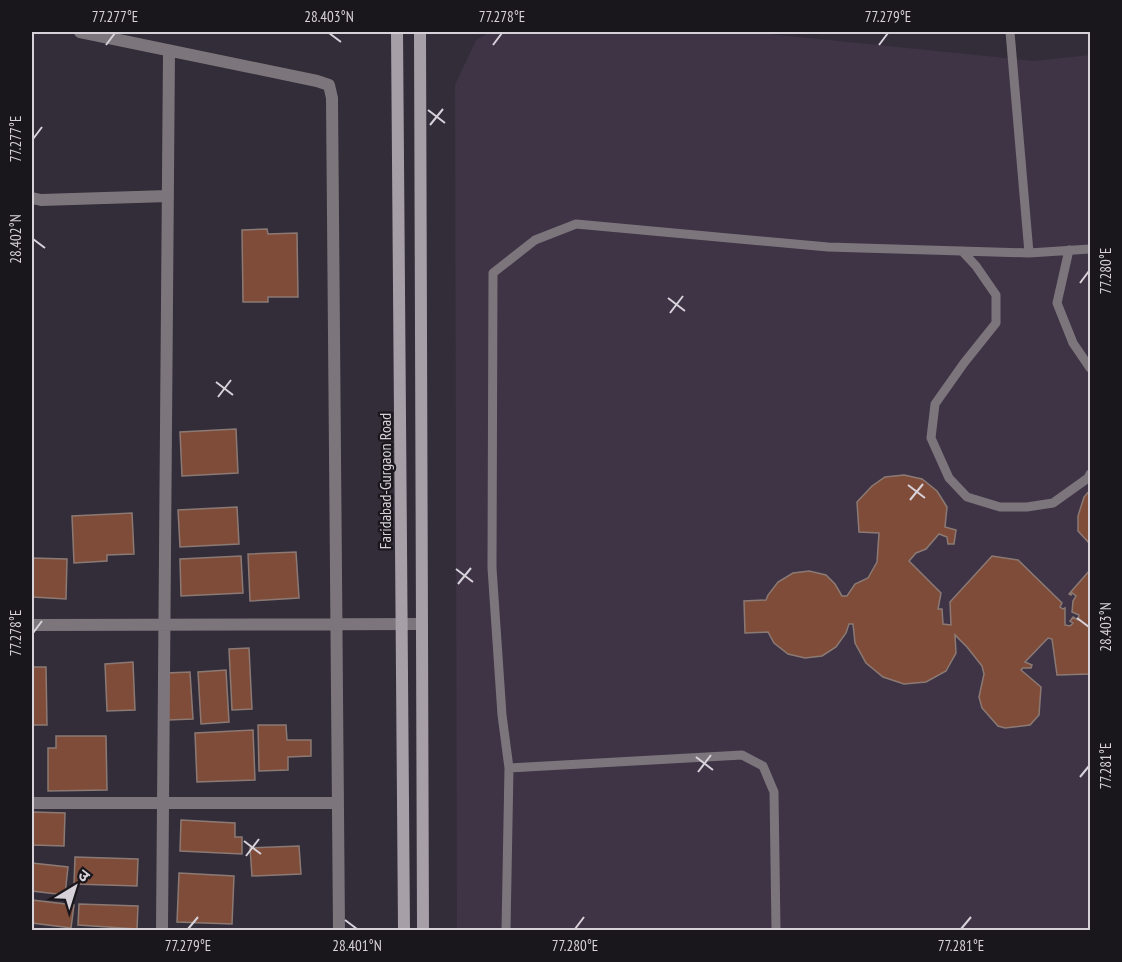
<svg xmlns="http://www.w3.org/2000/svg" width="1122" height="962" viewBox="0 0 1122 962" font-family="'PT Sans Narrow','Noto Sans Devanagari',sans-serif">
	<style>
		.built { fill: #3e3446 }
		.building { fill: #804c3a; stroke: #8b7a74; stroke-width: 1.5 }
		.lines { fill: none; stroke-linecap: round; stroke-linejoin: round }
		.service { stroke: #7c767c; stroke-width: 9 }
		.minor { stroke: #7c767c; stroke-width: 12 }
		.secondary { stroke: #a79fa8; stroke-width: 12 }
		.ticks { fill: none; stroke: #d7d2da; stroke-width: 2 }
		.labels { text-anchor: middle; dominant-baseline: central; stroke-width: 4.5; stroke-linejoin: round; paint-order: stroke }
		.street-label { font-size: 16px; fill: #d7d2da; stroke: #19161c }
		.neatline { fill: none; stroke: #d7d2da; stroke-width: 2 }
		.ticks-label { font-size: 15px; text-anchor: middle; fill: #d7d2da }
	</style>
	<rect width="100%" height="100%" fill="#332c39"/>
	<path class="built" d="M490 32H751L1034 61 1090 55V930H457L455 85 476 40Z"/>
	<path class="building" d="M267 229 268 234 297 233 298 297H268V302H243L242 230Z
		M236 429 238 473 182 476 180 432Z
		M904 475 922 479 937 491 947 507 945 527 956 530 954 544H948L947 537 939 534 926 549 916 553 909 561 941 593 938 609H942L943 624 951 625 950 602 992 556 1018 560 1062 603 1060 607 1063 609 1065 608V625L1070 626 1073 623 1070 621 1073 617 1078 620 1079 615 1072 612 1073 601 1076 596 1072 593 1071 595 1069 594 1090 570V674L1057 675 1052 639 1048 638 1025 662 1032 665 1031 668H1023L1021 670 1041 687 1039 715 1030 725 1005 728 998 726 982 708 979 697 984 674 982 666 967 647 955 635 956 653 946 671 926 682 904 684 883 677 866 663 855 643 853 624H849L846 633 836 647 822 656 805 658 788 654 774 643 768 632 745 633 744 601 766 600 768 595 778 582 793 573 809 571 826 575 835 584 842 596H847L855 584 868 578 877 562 879 533 859 532 857 502 872 486 885 477Z
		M1090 490V544L1078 531V516L1084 497Z
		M237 507 239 544 180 547 178 510Z
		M132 513 134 554 107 555V561L74 563 72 516Z
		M296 552 299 598 250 601 248 554Z
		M241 556 243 593 181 596 180 559Z
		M32 558 67 559 66 599 32 597Z
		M249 648 252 709 232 710 229 649Z
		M133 662 135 710 107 711 105 664Z
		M32 667H46L47 725H32Z
		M226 670 229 722 201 724 198 672Z
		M190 672 193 719 168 720 166 673Z
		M258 725H286L287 740H311V756L288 757V770L259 771Z
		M253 730 255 780 197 782 195 733Z
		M56 736H106L107 790 48 791V748H56Z
		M32 812 65 813 64 846 32 845Z
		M181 820 235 823V837H242V854L180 851Z
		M299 846 301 874 252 876 250 848Z
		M75 857 138 859 137 886 74 884Z
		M32 863 68 867 65 895 32 891Z
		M179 873 234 876 232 924 177 922Z
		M32 900 74 905 71 928 32 923Z
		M79 904 138 906 137 929 78 925Z"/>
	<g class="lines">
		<path class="service" d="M1010 32 1029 253
			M1069 250 1057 303 1073 343 1090 368
			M962 251 976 266 996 295V323L964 363 935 404 931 438 949 478 967 497 1000 507H1027L1053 503 1088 478 1090 474
			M509 768 742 755 763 766 774 792 776 930
			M506 930 509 768 502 715 492 568 493 273 535 240 576 224 828 247 1029 253 1090 249"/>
		<path class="minor" d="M80 32 317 81 329 85 332 98 339 930
			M32 198 41 200 168 196
			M32 625 422 624
			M32 803H338
			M162 930 169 51"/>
		<path class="secondary" d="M397 32 404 930
			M420 32 423 930"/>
	</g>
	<path class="ticks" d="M329 33 341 42M106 45 115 33M493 45 502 33M879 45 888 33M428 110 445 123M430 125 443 109M33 139 42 127M33 239 45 248M1080 283 1089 271M668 298 685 311M670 313 683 296M216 382 233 395M218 397 231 380M908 485 925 498M910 500 923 484M456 569 473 582M458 584 471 568M1077 618 1089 627M33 633 42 621M696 757 713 770M698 772 711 755M1080 777 1089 766M244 841 261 854M246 856 259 839M345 920 357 929M188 929 198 917M575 929 584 917M961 929 971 917"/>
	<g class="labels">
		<g class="street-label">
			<text transform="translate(385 481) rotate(-90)">Faridabad-Gurgaon Road</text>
		</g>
	</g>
	<rect width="1122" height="962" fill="none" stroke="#19161c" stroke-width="66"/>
	<g transform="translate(75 887) rotate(38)" stroke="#19161c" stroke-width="4.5" paint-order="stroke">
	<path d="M0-4.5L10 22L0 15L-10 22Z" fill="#d7d2da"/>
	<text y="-9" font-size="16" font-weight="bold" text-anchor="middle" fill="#d7d2da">उ</text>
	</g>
	<rect x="33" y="33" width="1056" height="896" class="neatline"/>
	<g class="ticks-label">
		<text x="115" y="22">77.277°E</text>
		<text x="329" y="22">28.403°N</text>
		<text x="502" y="22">77.278°E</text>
		<text x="888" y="22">77.279°E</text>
		<text transform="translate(16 139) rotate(-90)" y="5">77.277°E</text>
		<text transform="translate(16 239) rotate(-90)" y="5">28.402°N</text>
		<text transform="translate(1106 271) rotate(-90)" y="5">77.280°E</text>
		<text transform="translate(1106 627) rotate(-90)" y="5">28.403°N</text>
		<text transform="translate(16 633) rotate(-90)" y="5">77.278°E</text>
		<text transform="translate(1106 766) rotate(-90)" y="5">77.281°E</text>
		<text x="188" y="951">77.279°E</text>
		<text x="357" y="951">28.401°N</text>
		<text x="575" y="951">77.280°E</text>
		<text x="961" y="951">77.281°E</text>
	</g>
</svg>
